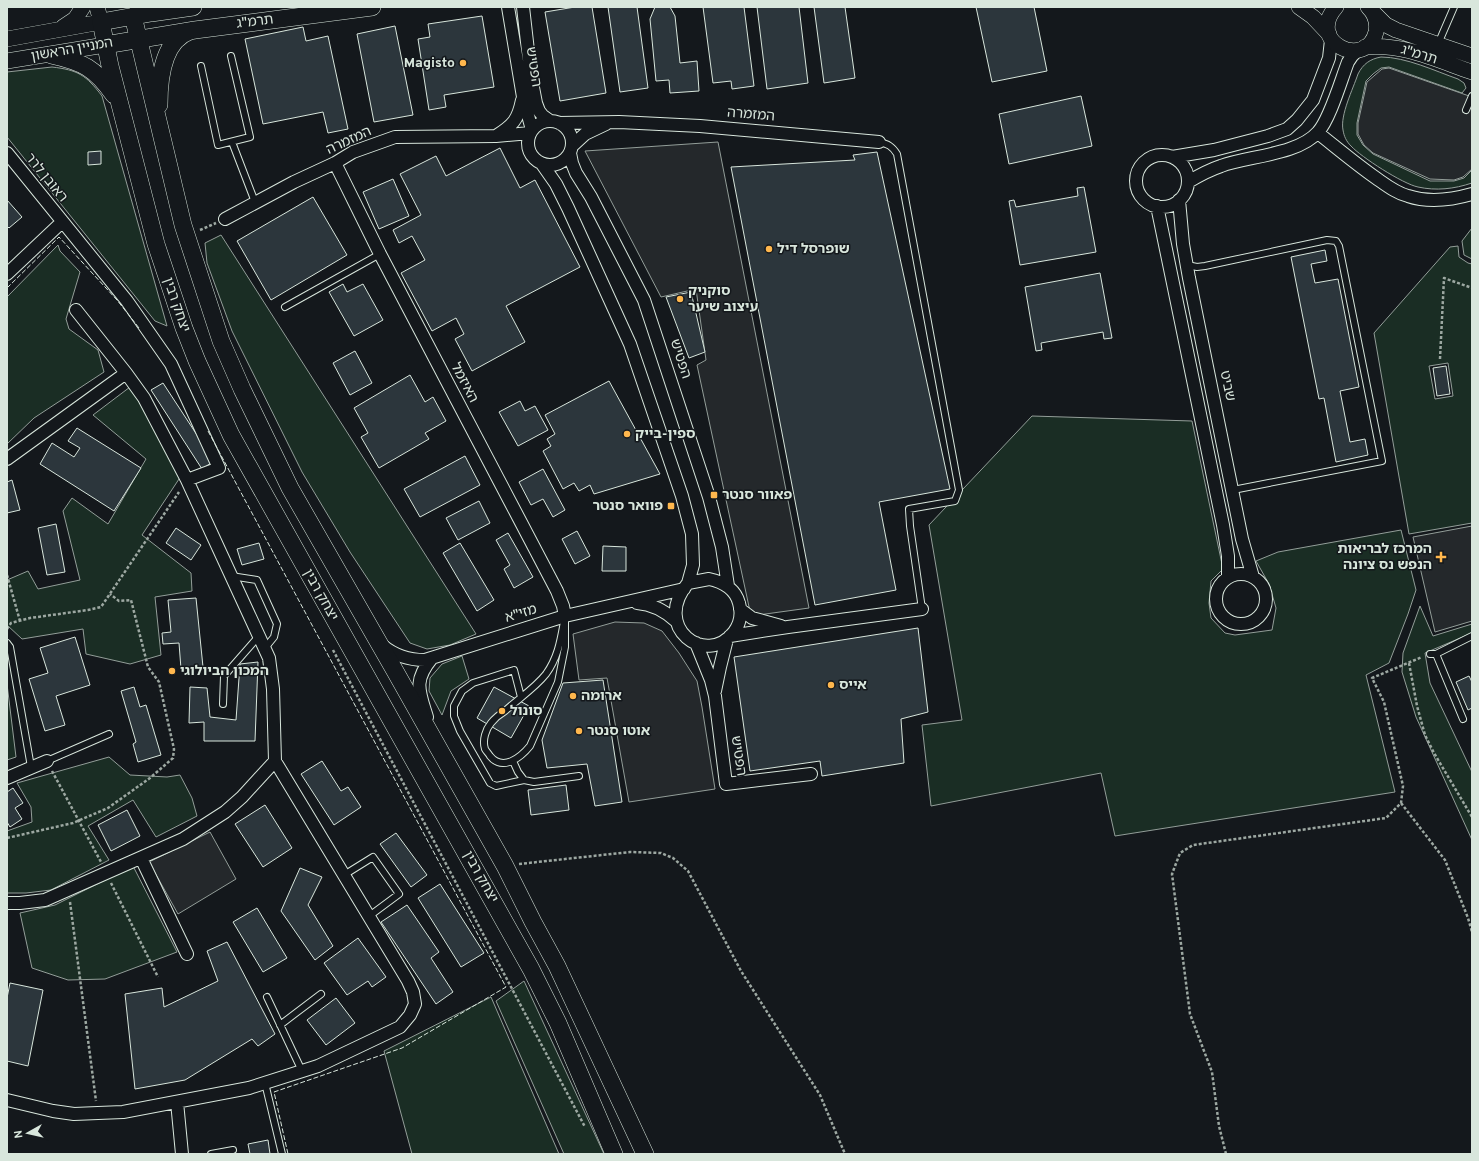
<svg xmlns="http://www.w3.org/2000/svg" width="1479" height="1161" viewBox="0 0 1479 1161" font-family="Overpass,'Noto Sans Hebrew',sans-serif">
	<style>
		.green { fill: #1a2d24; stroke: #939e99; fill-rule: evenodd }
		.parking { fill: #24282b; stroke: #939e99 }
		.building { fill: #2c363c; stroke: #d8e6dc }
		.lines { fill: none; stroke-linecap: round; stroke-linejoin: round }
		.service-casing { stroke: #d8e6dc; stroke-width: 8 }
		.minor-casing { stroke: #d8e6dc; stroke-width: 14 }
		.tertiary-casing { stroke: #d8e6dc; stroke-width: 16 }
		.secondary-casing { stroke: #d8e6dc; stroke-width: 18 }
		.path { stroke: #9da8a2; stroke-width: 2.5; stroke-dasharray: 3 2; stroke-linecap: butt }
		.service { stroke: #14181c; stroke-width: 6 }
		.minor { stroke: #14181c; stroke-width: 12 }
		.tertiary { stroke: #14181c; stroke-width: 15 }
		.secondary { stroke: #14181c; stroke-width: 17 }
		.fence { stroke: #d8e6dc; stroke-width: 1; stroke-dasharray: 5 2; stroke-linecap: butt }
		.poi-dot { fill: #ffb74d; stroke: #14181c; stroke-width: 1.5 }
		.labels { text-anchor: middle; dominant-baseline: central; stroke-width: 3; stroke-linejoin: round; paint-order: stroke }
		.street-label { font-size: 14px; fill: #d8e6dc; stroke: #14181c }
		.poi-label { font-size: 14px; font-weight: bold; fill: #d8e6dc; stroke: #14181c; text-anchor: start }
	</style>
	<rect width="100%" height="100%" fill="#14181c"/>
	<path class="green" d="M1381 57C1406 57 1435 71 1458 79L1464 83 1466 88 1462 93 1389 67 1381 68 1373 74 1366 81 1357 123V135L1363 145 1373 154 1430 181H1454L1464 178 1472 170V183C1454 189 1436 191 1418 187 1403 184 1361 157 1351 146 1346 141 1344 136 1343 130 1340 115 1353 89 1358 74 1363 64 1370 59 1381 57Z
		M52 67C78 70 86 75 102 96L167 326 155 321 7 137V72Z
		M1472 228V259L1464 255 1462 241Z
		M221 235 476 634 450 645 427 649 410 643 350 552 302 472 232 331 207 263 205 243Z
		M58 245 60 251 80 272 66 319 69 329 98 350 104 372 34 418 7 444V297Z
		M1458 246 1459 257 1468 263 1472 264V523L1409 534 1374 333 1450 247ZM1448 363 1453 396 1435 399 1429 366Z
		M130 387 153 424 181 476 142 535 191 573 192 591 155 597 161 655 130 664 86 654 83 629 22 639 7 625V580L28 571 38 589 80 580 63 511 72 498 108 524 146 459 93 415Z
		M1032 416 1192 421 1223 569 1211 581 1209 603 1211 618 1225 633 1235 635 1272 630 1276 608 1269 584 1256 561 1278 552 1401 530 1416 590 1408 614 1389 663 1366 675 1395 792 1115 836 1101 773 931 806 922 725 962 720 929 525Z
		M1420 606 1433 636 1472 624V633L1425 653 1430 683 1472 772V840L1416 717 1402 672 1403 653Z
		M462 656 469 679 451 691 442 715 429 691 430 678 442 664Z
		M7 684 16 757 7 760Z
		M109 757 130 775 167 777 180 775 192 798 197 816 156 837 133 800 88 826 109 860 51 890 26 893H7V831L32 822 31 807 17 783Z
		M133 866 177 952 105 979 68 980 32 968 20 913 55 905Z
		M524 981 604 1154H564L496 1001Z
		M491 997 559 1154H412L384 1051Z"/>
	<path class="parking" d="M1389 68 1472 97V169L1463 177 1454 180 1430 179 1373 153 1364 145 1358 134V123L1367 82 1382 69Z
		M718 142 809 608 751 616 697 365 706 360 696 289 661 297 585 151Z
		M1472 526V621L1435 632 1413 537Z
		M615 622 644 623 662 631 679 653 697 681 702 707 715 789 629 802 607 678 579 680 573 634Z
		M210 832 236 879 178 914 149 862Z"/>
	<path class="building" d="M575 7H592L606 93 560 101 545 12Z
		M608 7H637L648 88 620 92Z
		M655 7H670L675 16 680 63 697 61 699 91 670 93 669 80 656 81 650 19Z
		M703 7H744L754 86 732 89 731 81 713 83Z
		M757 7H799L808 83 767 89Z
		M814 7H845L855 78 824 83Z
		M976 7H1034L1047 71 992 82Z
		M482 16 494 87 444 95 446 107 429 110 418 39 430 37 428 24Z
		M395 26 413 115 374 122 357 34Z
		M303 27 306 41 328 36 348 129 328 133 323 112 263 124 245 39Z
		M1081 96 1092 146 1009 164 999 114Z
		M500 148 520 188 535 180 580 267 506 306 525 342 472 371 455 339 464 334 456 318 432 331 401 273 425 260 412 236 399 243 393 230 421 215 400 174 436 156 446 176Z
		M101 151V164L88 165V152Z
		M877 152 950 489 879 502 896 590 815 605 731 167 855 160 853 155Z
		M393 179 409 216 379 229 363 192Z
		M1084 187 1096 252 1020 265 1009 201 1014 200 1016 207 1078 196 1077 188Z
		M313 197 347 255 271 300 237 241Z
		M7 200 22 217 9 228 7 226Z
		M1325 250 1327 261 1311 264 1315 283 1338 279 1359 387 1340 391 1350 442 1365 439 1368 455 1336 462 1324 398 1319 399 1291 257Z
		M1100 273 1112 338 1104 339 1103 332 1041 343 1042 350 1036 351 1025 287Z
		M343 284 347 292 363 284 383 320 354 336 329 292Z
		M691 292 705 352 689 358 666 297Z
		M355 351 372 383 350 395 333 363Z
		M1446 366 1450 394 1437 396 1433 368Z
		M410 375 425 402 433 397 446 421 425 433 429 439 379 468 361 437 368 433 354 408Z
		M609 381 660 474 594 494 590 485 579 491 574 483 563 489 543 451 551 446 547 439 555 434 545 415Z
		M163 383 214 461 202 469 151 390Z
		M520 401 525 411 535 406 548 430 518 446 499 412Z
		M77 428 141 468 114 511 40 464 52 443 74 457 80 448 68 441Z
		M465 456 480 485 420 517 404 489Z
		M543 469 565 510 553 517 543 499 531 505 519 482Z
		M12 480 20 510 7 513V482Z
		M479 501 490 523 458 540 446 518Z
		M56 524 65 572 47 575 38 528Z
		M176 528 201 545 191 560 166 543Z
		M577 531 590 556 575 564 562 539Z
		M508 533 533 577 514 588 504 569 510 565 496 540Z
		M259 543 264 559 242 565 237 549Z
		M460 543 494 600 477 611 443 553Z
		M603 546 626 547V571H602Z
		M196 598 203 667 181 669 179 643 163 644 162 633 171 632 168 600Z
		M918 628 928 712 901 719 904 763 822 776 820 761 750 771 734 657Z
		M75 637 90 685 56 696 65 725 45 731 29 679 48 673 40 648Z
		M258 662 255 741H204V722L189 723 190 687 207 688 210 717 236 720 240 664Z
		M1469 676 1472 682V708L1468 710 1456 682Z
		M603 680 622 802 595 806 587 764 547 768 542 740 563 683Z
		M134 687 140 707 146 705 161 755 138 762 133 744 136 742 121 691Z
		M494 687 529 706 511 738 477 718Z
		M322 761 341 791 348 787 361 807 334 825 301 774Z
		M566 785 569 810 531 815 528 790Z
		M13 788 23 803 15 808 22 819 10 827 7 822V792Z
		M265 805 292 848 263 867 235 824Z
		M127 810 140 836 111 851 98 825Z
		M396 833 427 875 411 887 380 844Z
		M300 868 322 877 308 905 333 946 315 960 281 911Z
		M440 884 484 953 461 967 418 898Z
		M407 905 439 952 431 958 453 992 436 1004 381 922Z
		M257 908 287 958 263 972 233 922Z
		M358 938 386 977 372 987 368 981 347 995 324 963Z
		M227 942 275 1034 258 1046 252 1039 185 1080 135 1089 125 994 162 988 164 1007 218 981 207 951Z
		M10 983 43 990 28 1066 7 1061V998Z
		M336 998 355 1023 326 1045 307 1020Z
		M268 1140 270 1154H250L248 1144Z"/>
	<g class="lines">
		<g class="service-casing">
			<path id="service" d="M1438 44 1454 7
				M201 66 218 145 250 137 231 56
				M1466 110 1472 96
				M232 142 255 202
				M879 142C888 144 892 146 897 154L959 490 955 501 909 509 910 526 922 609
				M1187 265 1197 267 1205 266 1327 240 1336 241 1339 246 1382 461 1233 490
				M285 307 380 254
				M231 576 257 580 277 624 274 637 265 648
				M565 616V647L558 682 530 746C521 757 503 772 490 756 489 754 486 751 485 749 482 740 486 729 491 723 495 718 500 714 505 711 518 699 535 688 546 674 559 656 561 637 565 616Z
				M7 643 10 647 31 767
				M1430 654H1436L1472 636
				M1436 654 1463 719
				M521 697 514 670 473 683 462 691 454 706V716L460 731 490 783 496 786 524 780
				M223 704 224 676 259 636
				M47 761 109 734
				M513 761 518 772 524 780 534 782 579 776
				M344 875 373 857 399 894 368 917
				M267 997 302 1071
				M280 1025 321 994
				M265 1083 282 1154
				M211 1154 233 1150"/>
		</g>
		<g class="minor-casing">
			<path id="minor" d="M508 7 523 97 532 130
				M523 7 531 77 536 103 539 111 543 116 550 121
				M528 143a22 22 0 1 1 44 0a22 22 0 1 1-44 0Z
				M559 123 619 122 700 126 879 142
				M1318 133C1337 148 1356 164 1376 178 1386 185 1396 193 1408 196 1429 203 1451 200 1472 194
				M496 136C513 125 518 120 522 100
				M572 146 585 134 606 124
				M7 153 127 301 171 364 219 468 187 480 269 658 273 689 275 761 408 981 413 992 415 1004 410 1015 400 1027 318 1066 249 1088 123 1112 98 1113 74 1114 53 1111 7 1100
				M570 153 572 163 576 173 591 197 644 300 709 497 722 547 728 586
				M1136 181a26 26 0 1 1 52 0a26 26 0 1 1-52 0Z
				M1172 157 1214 150 1268 136 1287 129 1297 120 1313 100 1329 58 1331 40
				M335 163 380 254 557 591 563 606 565 616
				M542 164 556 184 568 208 630 344 682 496 692 534 693 565 688 583
				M1188 182C1198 176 1209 170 1221 166 1248 156 1298 155 1318 132 1330 119 1341 80 1348 62L1352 56 1358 50
				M1179 200 1183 244 1189 278 1242 539 1253 577
				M1157 206 1223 525 1228 556V576
				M225 219 294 182 335 163 353 152 395 137 496 136 530 133
				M7 274 62 222
				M76 310 126 373 144 398 187 480
				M7 459 126 373
				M1216 599a25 25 0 1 1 50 0a25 25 0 1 1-50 0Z
				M709 579C723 582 735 588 739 603 742 613 740 624 734 632 706 668 651 627 688 583Z
				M637 603C652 604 665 611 676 621
				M740 609 752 618 781 626
				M730 636 788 627 922 609
				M696 643 711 680 715 696 726 784 811 774
				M382 645C395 656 408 660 425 660L565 616 684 589
				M715 691 720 667 727 639
				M427 717C419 691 413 681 432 658
				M7 778 47 761
				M141 858 187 954
				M7 903H20L45 900 183 839 225 812 242 797 275 761
				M177 1102 182 1154"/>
		</g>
		<g class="tertiary-casing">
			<path id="tertiary" d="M1299 7 1313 17 1329 34
				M1336 7C1305 42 1366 71 1376 32 1378 22 1375 14 1368 7
				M1373 12 1386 25 1396 30 1472 56
				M63 27 75 19 83 7
				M7 39 101 22 97 7
				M1365 47C1402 43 1437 60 1472 72
				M7 61 105 45"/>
		</g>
		<g class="secondary-casing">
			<path id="secondary" d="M193 7 151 13 101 22 110 66 156 244 184 328 197 361 231 435 531 969 558 1023 614 1154
				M133 16 183 225 221 341 242 389 290 488 395 671 505 866 533 922 557 966 645 1154
				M105 45 195 30 372 7
				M51 55C83 62 95 68 114 95
				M159 105C159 80 162 41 190 31"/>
		</g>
		<path class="path" d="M200 230 216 223
			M1440 359 1444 278 1472 288
			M7 575 20 621
			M7 629 11 623 30 618 88 610 101 607 179 492
			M333 650 585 1127
			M1409 663 1417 706 1425 735 1434 753 1472 817
			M52 771 101 862
			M1401 803 1445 860 1468 918 1472 932
			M7 838 73 823 108 808 150 778 173 758 174 749 159 682 148 667 131 600 119 601 110 594
			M519 864 630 852 661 853 673 858 688 871 741 971 820 1095 845 1154
			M111 883 158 977
			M70 902 96 1101
			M1226 1154 1219 1126 1212 1072 1190 1014 1172 874 1180 853 1193 845 1386 818 1401 803 1403 786 1384 702 1372 678 1422 657"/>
		<use href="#service" class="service"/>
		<use href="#minor" class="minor"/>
		<use href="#tertiary" class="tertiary"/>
		<use href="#secondary" class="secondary"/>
		<path class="fence" d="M7 288 59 237 117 300 139 328
			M208 431 506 987 402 1048 274 1092 288 1154"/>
	</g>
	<g class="poi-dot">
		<circle cx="463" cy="63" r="4"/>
		<circle cx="769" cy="249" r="4"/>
		<circle cx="680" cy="299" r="4"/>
		<circle cx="627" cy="434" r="4"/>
		<rect x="710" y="491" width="8" height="8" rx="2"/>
		<rect x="667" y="502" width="8" height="8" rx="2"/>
		<path d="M1439 551h4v4h4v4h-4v4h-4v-4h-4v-4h4z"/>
		<circle cx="172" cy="671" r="4"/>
		<circle cx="831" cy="685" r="4"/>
		<circle cx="573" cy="696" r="4"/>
		<circle cx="502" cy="711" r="4"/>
		<circle cx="579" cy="731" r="4"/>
	</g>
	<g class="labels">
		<g class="street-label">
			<text transform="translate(255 22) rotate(-7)">תרמ"ג</text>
			<text transform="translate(72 50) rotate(-10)">המניין הראשון</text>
			<text transform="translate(1419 55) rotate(17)">תרמ"ג</text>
			<text transform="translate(533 67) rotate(81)">הפטיש</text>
			<text transform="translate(751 115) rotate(5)">המזמרה</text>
			<text transform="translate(349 141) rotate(-25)">המזמרה</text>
			<text transform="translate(46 178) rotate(51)">ראובן לרר</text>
			<text transform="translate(176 305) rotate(71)">יצחק רבין</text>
			<text transform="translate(680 359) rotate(72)">הפטיש</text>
			<text transform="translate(464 383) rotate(62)">האיזמל</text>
			<text transform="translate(1227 386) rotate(78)">שביט</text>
			<text transform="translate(320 595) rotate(61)">יצחק רבין</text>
			<text transform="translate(521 614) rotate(-17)">מזי"א</text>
			<text transform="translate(738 756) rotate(81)">הפטיש</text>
			<text transform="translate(480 877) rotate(61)">יצחק רבין</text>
		</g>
		<g class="poi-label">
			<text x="455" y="63" text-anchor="end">Magisto</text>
			<text x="777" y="249">שופרסל דיל</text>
			<text x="688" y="291">סוקניק<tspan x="688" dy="16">עיצוב שיער</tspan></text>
			<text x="635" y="434">ספין-בייק</text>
			<text x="722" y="495">פאוור סנטר</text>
			<text x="663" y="506" text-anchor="end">פוואר סנטר</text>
			<text x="1432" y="549" text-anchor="end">המרכז לבריאות<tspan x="1432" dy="16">הנפש נס ציונה</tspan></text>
			<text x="180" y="671">המכון הביולוגי</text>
			<text x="839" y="685">אייס</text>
			<text x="581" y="696">ארומה</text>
			<text x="510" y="711">סונול</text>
			<text x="587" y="731">אוטו סנטר</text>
		</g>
	</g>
	<rect width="1479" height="1161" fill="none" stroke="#d8e6dc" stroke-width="16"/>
	<g transform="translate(28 1133) rotate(262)" stroke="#14181c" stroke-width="3" paint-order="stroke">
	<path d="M0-3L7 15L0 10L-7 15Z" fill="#d8e6dc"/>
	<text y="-6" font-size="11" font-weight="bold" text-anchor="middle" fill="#d8e6dc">N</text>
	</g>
</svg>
